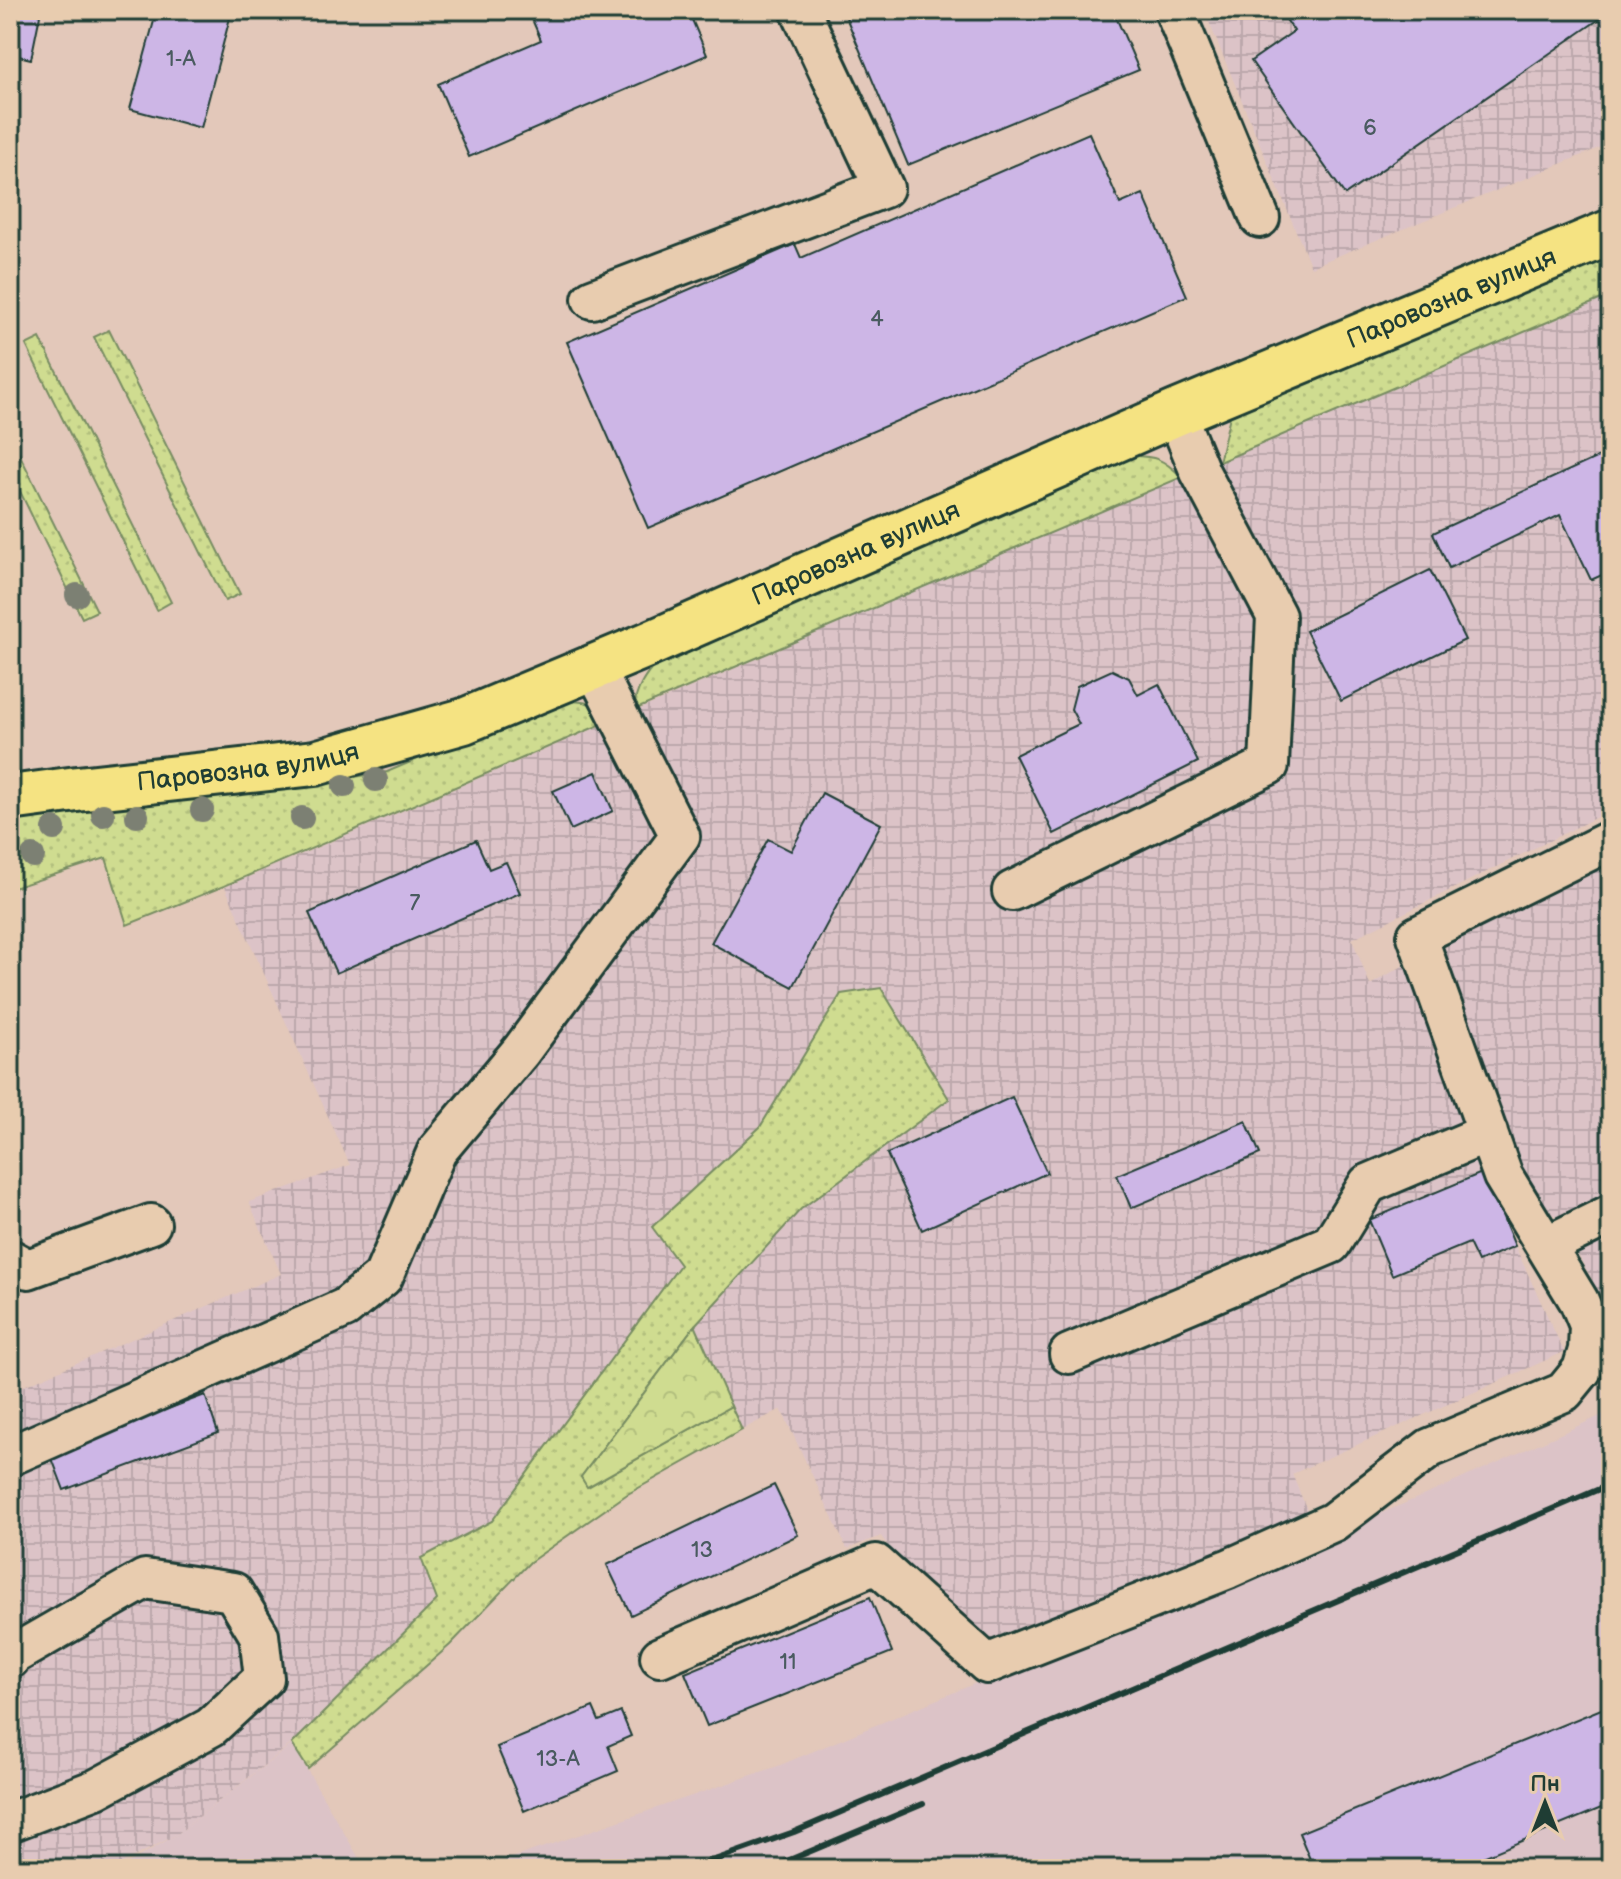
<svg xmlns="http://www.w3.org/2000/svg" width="1621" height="1879" viewBox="0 0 1621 1879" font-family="'Balsamiq Sans',sans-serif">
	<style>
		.built { fill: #dcc3c7 }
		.industrial { fill: url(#industrial-grid) }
		.grass { fill: url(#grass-dots); stroke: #778c62; stroke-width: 2 }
		.forest { fill: url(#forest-crowns); stroke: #778c62; stroke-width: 2 }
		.building { fill: #cdb6e6; stroke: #1f3d34; stroke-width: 2 }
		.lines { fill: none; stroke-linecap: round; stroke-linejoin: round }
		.minor-casing { stroke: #1f3d34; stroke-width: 44 }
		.major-casing { stroke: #1f3d34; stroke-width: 50 }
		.minor { stroke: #e8ccaf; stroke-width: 38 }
		.major { stroke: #f5e382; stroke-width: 44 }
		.rail { stroke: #1f3d34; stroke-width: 6 }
		.tree { fill: #7c8073 }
		.labels { text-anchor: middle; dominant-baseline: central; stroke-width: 6; stroke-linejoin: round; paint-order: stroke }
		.number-label { font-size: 22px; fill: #4a5b60 }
		.street-label { font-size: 26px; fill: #1f3d34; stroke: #e8ccaf }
	</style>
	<defs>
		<pattern id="industrial-grid" width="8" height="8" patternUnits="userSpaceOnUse" patternTransform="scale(2)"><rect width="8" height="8" fill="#dcc3c7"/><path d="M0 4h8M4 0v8" fill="none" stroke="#bca8ac"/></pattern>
		<pattern id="grass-dots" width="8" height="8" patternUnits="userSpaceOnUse" patternTransform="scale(2)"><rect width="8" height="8" fill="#cfdc90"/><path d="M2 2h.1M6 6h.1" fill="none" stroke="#b1be7d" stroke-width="1.8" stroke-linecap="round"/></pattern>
		<pattern id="forest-crowns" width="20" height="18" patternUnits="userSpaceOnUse" patternTransform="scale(2)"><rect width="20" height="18" fill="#cfdc90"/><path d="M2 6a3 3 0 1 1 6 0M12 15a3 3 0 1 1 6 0" fill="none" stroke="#b1be7d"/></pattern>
	</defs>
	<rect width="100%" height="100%" fill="#e3c8ba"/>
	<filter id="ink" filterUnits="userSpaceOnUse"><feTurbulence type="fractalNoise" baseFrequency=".0125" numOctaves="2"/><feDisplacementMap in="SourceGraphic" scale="16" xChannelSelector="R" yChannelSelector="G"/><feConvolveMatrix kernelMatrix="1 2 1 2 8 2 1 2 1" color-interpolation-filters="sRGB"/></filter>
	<g filter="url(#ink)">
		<path class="built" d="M1611 1411V1869H480L778 1766 1439 1489Z
			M292 1744 360 1860 419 1869H118L176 1835Z"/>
		<path class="industrial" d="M1204 10H1611V143L1311 267Z
			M1611 295V810L1352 939 1370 985 1406 964 1484 1172 1515 1246 1564 1352 1292 1474 1312 1522 978 1644 920 1592 881 1536 847 1549 781 1409 742 1430 695 1325 801 1209 948 1099 841 994 760 1127 652 1227 681 1264 492 1521 421 1558 437 1600 291 1744 176 1835 111 1869H10V1392L281 1274 249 1202 350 1165 225 887 1034 540Z
			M1611 860V1313L1556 1216 1535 1204 1488 1092 1438 946Z"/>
		<path class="grass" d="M1611 251V295L1219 462 1230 416Z
			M109 330 240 594 225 601 94 337Z
			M40 338 171 602 157 610 26 345Z
			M10 435 97 611 82 618 10 471Z
			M1123 455C1154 457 1159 455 1182 477L634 710C635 690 645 676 658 661Z
			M555 701C578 701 597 699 609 721L224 886 127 925 106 858 10 889V820L272 789 387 772Z
			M881 988 949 1099 801 1209 695 1325 581 1477 588 1487 731 1406 742 1430 626 1495 530 1562 450 1645 308 1769 292 1744 437 1600 421 1558 492 1521 680 1265 652 1227 760 1127 841 994Z"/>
		<path class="forest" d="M695 1325 731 1406 587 1487 581 1477Z"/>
		<path class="building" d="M10 10H41L31 59 10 54Z
			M157 10H232L201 128 130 109Z
			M528 10H688L707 55 469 157 438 84 541 40Z
			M843 10H1113L1139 70 908 165Z
			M1283 10H1611V11L1345 195 1251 61 1294 31 1281 12Z
			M1089 133 1120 204 1143 194 1187 296 648 528 567 342 795 244 801 258Z
			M1611 451V571L1591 580 1560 515 1449 568 1433 533Z
			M1430 570 1465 640 1341 701 1306 631Z
			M1112 670 1129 678 1138 695 1159 684 1198 762 1054 834 1015 755 1079 724 1071 709 1077 686Z
			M596 772 613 811 571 830 553 791Z
			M822 793 881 824 793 987 711 943 768 839 791 851Z
			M476 840 489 869 506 862 520 893 336 973 309 913Z
			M1012 1097 1047 1173 922 1230 887 1154Z
			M1246 1121 1260 1154 1131 1208 1117 1175Z
			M1484 1172 1515 1246 1478 1262 1469 1243 1392 1275 1369 1220Z
			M205 1395 218 1433 64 1490 50 1453Z
			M774 1485 798 1535 631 1615 607 1565Z
			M870 1597 892 1652 707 1726 685 1673Z
			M1611 1705V1804L1454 1869H1314L1299 1833Z
			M593 1707 599 1721 621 1712 631 1736 608 1746 618 1771 524 1811 497 1747Z"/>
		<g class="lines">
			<g class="minor-casing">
				<path id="minor" d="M1174 10 1260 218
					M592 299 884 188 800 10
					M1012 891 1269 765 1276 616 1200 472 1176 413
					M1546 1246 1611 1214
					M10 1259 28 1269 151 1224
					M1069 1354 1331 1244 1368 1184 1488 1133
					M10 1456 345 1308 383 1277 437 1151 521 1051 680 836 594 667
					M660 1657 876 1564 987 1664 1228 1569 1333 1522 1430 1448 1564 1392 1582 1370 1588 1350 1589 1325 1579 1301 1503 1176 1417 936 1611 840
					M10 1659 11 1656 145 1579 233 1592 259 1635 264 1678 211 1727 96 1789 10 1822"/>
			</g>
			<g class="major-casing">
				<g id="major">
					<path id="s1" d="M10 798 77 789 315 763 464 721 647 645 1176 413 1611 232"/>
				</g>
			</g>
			<use href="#minor" class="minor"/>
			<use href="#major" class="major"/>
			<path class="rail" d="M689 1869 794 1832 1611 1484
				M768 1869 923 1804"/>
		</g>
		<g class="tree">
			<circle cx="77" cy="595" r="12"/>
			<circle cx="376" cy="780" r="12"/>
			<circle cx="344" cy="786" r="12"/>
			<circle cx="202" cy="810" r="12"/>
			<circle cx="103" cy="815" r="12"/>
			<circle cx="137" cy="816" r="12"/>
			<circle cx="302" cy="818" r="12"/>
			<circle cx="54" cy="829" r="12"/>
			<circle cx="33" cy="856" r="12"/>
		</g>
	</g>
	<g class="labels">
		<g class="number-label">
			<text x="181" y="59">1-А</text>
			<text x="1370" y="128">6</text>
			<text x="877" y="319">4</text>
			<text x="415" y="903">7</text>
			<text x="702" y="1550">13</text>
			<text x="788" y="1662">11</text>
			<text x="558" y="1759">13-А</text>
		</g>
		<g class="street-label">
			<text stroke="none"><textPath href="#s1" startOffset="1536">Паровозна вулиця</textPath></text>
			<text stroke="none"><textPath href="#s1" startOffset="888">Паровозна вулиця</textPath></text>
			<text stroke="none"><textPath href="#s1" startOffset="240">Паровозна вулиця</textPath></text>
		</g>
	</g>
	<rect width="1621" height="1879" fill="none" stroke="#e8ccaf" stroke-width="40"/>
	<rect x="20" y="20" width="1581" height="1839" fill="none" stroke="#1f3d34" stroke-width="3" filter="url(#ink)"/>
	<g transform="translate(1545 1803)" stroke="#e8ccaf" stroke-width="6" paint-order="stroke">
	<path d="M0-6L14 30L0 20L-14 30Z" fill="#1f3d34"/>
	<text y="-12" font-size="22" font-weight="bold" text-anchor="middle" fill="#1f3d34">Пн</text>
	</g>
</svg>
